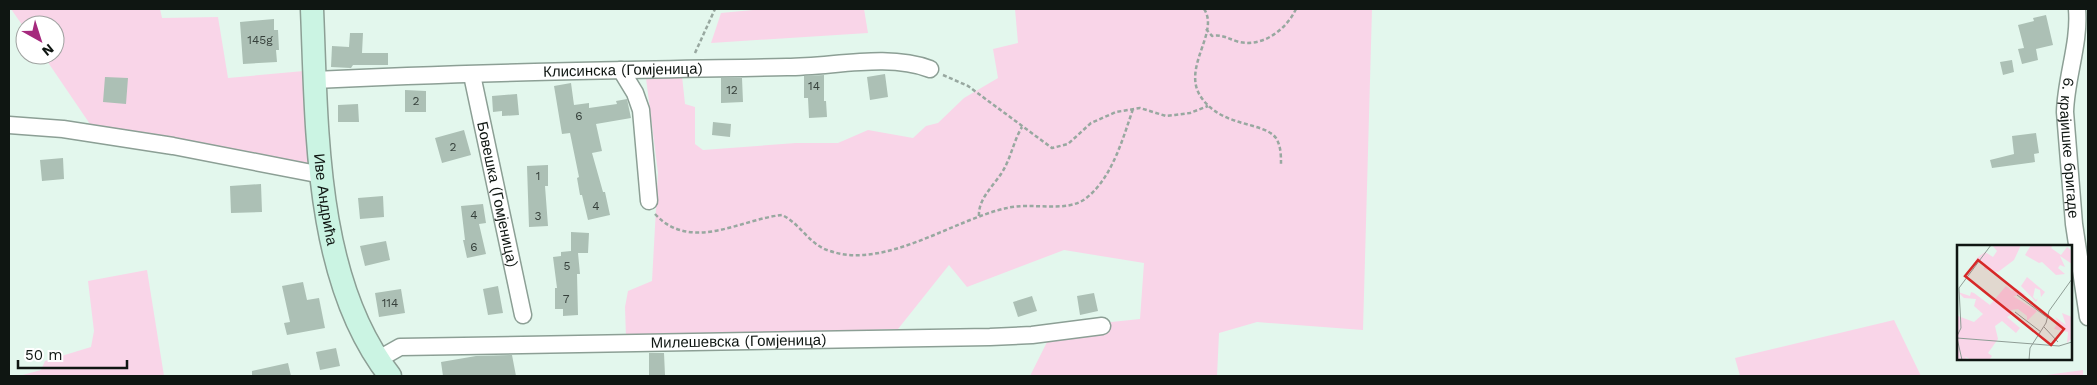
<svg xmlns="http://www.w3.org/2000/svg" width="2097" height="385" viewBox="0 0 2097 385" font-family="'Work Sans',sans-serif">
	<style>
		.green { fill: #f9d5e8 }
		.building { fill: #acc0b5 }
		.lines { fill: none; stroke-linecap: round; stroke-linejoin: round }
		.street-casing { stroke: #8c9f95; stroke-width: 19 }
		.secondary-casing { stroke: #8c9f95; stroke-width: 25 }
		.path { stroke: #98a8a0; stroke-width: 2.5; stroke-dasharray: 4 2.5; stroke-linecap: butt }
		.street { stroke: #fff; stroke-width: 16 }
		.secondary { stroke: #cbf4e3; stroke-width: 22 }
		.labels { text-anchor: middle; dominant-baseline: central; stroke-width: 5; stroke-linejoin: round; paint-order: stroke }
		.number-label { font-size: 12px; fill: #36403b }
		.street-label { font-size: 15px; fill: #0f1612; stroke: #fff }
		.inset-road { fill: none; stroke: #8e9d95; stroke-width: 1 }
		.view { fill: #d62828; fill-opacity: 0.15; stroke: #d62828; stroke-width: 2.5 }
		.inset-edge { fill: none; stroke: #0f1612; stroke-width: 2.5 }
	</style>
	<rect width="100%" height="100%" fill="#e3f7ed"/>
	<path class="green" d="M11 9H160L162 18 218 17 228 78 304 71 313 167 94 130 43 55H55V25H25V29Z
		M765 9H864L868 33 711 43 721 13Z
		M1015 9H1372L1363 330 1257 322 1219 333 1217 376H1030L1054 328 1140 319 1144 263 1064 250 967 287 949 265 898 329 626 338 625 307 628 291 652 281 658 173 646 78 682 76 685 104 695 107V144L703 150 796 143H838L868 130 913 138 926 126 938 123 964 98 998 78 993 49 1018 43Z
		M147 270 164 376H19L41 370 45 361 91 347 94 331 88 281Z
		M1894 320 1921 376H1740L1735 358Z
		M2083 370V376H2039Z"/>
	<path class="building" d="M2046 15 2053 45 2036 49 2038 60 2022 64 2018 49 2024 48 2018 25 2034 21 2033 18Z
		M274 19V30H278L279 50H276L277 62 243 64 240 22Z
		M350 33H363L362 53H388V65H353L351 68 331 67 332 46 349 47Z
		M2012 60 2014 72 2003 75 2000 62Z
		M885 74 888 97 870 100 867 77Z
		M824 75V101H826L827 117 809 118 808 98H804V76Z
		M105 77 128 78 126 104 103 102Z
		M721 78H742L743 102 721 103Z
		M571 83 574 105 589 103V108L617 104 616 101 627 99 631 118 596 124 602 151 592 153 603 192H605L610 215 588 220 582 195H580L577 178 579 177 570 133 562 134 554 86Z
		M405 90 426 91V112H405Z
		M517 94 519 115 502 116V111L493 112 492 96Z
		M358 104 359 122H338V105Z
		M713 122 731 124 730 137 712 135Z
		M464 130 471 155 442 163 435 138Z
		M2036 133 2039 153 2034 154 2035 162 1992 168 1990 160 2014 154 2012 136Z
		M63 158 64 179 42 181 40 160Z
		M548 165V186H545L548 226 529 227 527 166Z
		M261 184 262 212 231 213 230 186Z
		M383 196 384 217 360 219 358 198Z
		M483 204 486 223 479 224 486 254 467 258 463 240H465L461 206Z
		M571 232 589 233 588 253H578L580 274H577L578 315 563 316V309H555V288H557L553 257 561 256V252L571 251Z
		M386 241 390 260 365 266 360 246Z
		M303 282 307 300 319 298 325 328 287 335 284 323 290 322 282 286Z
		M498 286 503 313 488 315 483 289Z
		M401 289 405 313 379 317 375 293Z
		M1094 293 1098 311 1080 315 1077 296Z
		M1032 296 1037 311 1018 317 1013 302Z
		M336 348 340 366 320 370 316 352Z
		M649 353H664L665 375H649Z
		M512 355 516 376H443L441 362 476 356Z
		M288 363 291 376H252V371Z"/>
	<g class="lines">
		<g class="street-casing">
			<g id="street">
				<path id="s1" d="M2077 9C2080 43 2066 77 2065 112L2074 224 2088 317"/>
				<path d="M621 70 635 93 641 110 649 201"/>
				<path id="s2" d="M472 75 523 315"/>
				<path id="s3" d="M315 80C472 72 630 70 787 67 833 67 887 53 930 69"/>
				<path d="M9 125 63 129 173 146 322 175"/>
				<path id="s4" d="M377 360 400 347 990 337 1032 335 1102 326"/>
			</g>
		</g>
		<g class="secondary-casing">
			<g id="secondary">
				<path id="s5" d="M312 9C317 126 314 280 390 376"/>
			</g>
		</g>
		<path class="path" d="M1204 9C1220 32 1181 68 1201 97 1222 128 1263 121 1276 138 1281 146 1281 156 1281 164
			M1206 29 1212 36C1222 34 1229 39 1239 42 1263 47 1286 30 1296 9
			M695 53 715 9
			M943 75 968 86 1052 148 1068 144 1091 123 1116 112 1140 108 1166 116 1175 115 1190 113 1208 106
			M655 214C691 253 741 219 782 215 801 224 809 245 830 251 885 270 955 219 1007 208 1031 202 1066 213 1085 199 1112 179 1123 138 1133 109
			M979 216C978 200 992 187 1001 174 1011 159 1013 142 1022 127"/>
		<use href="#street" class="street"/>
		<use href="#secondary" class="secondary"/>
	</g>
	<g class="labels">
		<g class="number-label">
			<text x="260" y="40">145g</text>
			<text x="814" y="86">14</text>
			<text x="732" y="90">12</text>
			<text x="416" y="101">2</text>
			<text x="579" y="116">6</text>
			<text x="453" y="147">2</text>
			<text x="538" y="176">1</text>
			<text x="596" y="206">4</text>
			<text x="474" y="215">4</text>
			<text x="538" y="216">3</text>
			<text x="474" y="247">6</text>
			<text x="567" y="266">5</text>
			<text x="566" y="299">7</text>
			<text x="390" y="303">114</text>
		</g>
		<g class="street-label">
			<text stroke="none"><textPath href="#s3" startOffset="308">Клисинска (Гомјеница)</textPath></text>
			<text stroke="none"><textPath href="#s1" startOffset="140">6. крајишке бригаде</textPath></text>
			<text stroke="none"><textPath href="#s2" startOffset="122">Бовешка (Гомјеница)</textPath></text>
			<text stroke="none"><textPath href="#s5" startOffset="191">Иве Андрића</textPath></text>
			<text stroke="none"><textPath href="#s4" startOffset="365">Милешевска (Гомјеница)</textPath></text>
		</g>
	</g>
	<g transform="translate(1957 245)">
		<rect width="115" height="115" fill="#e3f7ed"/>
		<path d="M35 0H64L57 15 41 27 27 24 28 20 21 16 15 23 20 13 28 7 36 12 40 6ZM74 0H96L94 3 104 10 110 2 115 6V19L103 11 108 22 103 20 101 23 108 29 99 30 85 17 82 18 68 10ZM70 32 88 47 84 52 83 45 78 43 76 52 79 55 81 53 79 57 64 41ZM49 41 55 46 59 43 69 50 56 51 80 66 70 76V71L61 64 54 65 55 69 50 72 63 83 59 88 45 76 38 81 41 94 31 108 35 111 32 115H14L7 111 11 115H0L1 71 17 77 26 69 17 61 19 54 7 53 1 47 13 51 14 47 17 48 33 60ZM105 68 115 72V93L110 98 111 87 97 84 101 77 98 72 109 80Z" fill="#f9d5e8"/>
		<path class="inset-road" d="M60 50 91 73M58 67 84 87M87 82 101 97M0 91 4 83 2 43 34 0M0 93 102 101 115 97M0 93 5 115M72 115 73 103 89 78 92 66 115 34"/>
		<path class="view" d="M21 15 107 84 94 100 8 31Z"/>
		<rect width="115" height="115" class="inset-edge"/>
	</g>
	<rect width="2097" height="385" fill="none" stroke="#0f1612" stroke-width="20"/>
	<g transform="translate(40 40) rotate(141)"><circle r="24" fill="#ffffff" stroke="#9fa2a0"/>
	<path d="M0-4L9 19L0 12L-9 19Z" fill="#a5297d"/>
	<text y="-8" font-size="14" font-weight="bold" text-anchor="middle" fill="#0f1612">N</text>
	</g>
	<path d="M18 360v8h109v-8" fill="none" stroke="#0f1612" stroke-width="2.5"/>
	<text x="25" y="360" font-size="15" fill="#0f1612" stroke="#ffffff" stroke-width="4" paint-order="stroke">50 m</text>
</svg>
